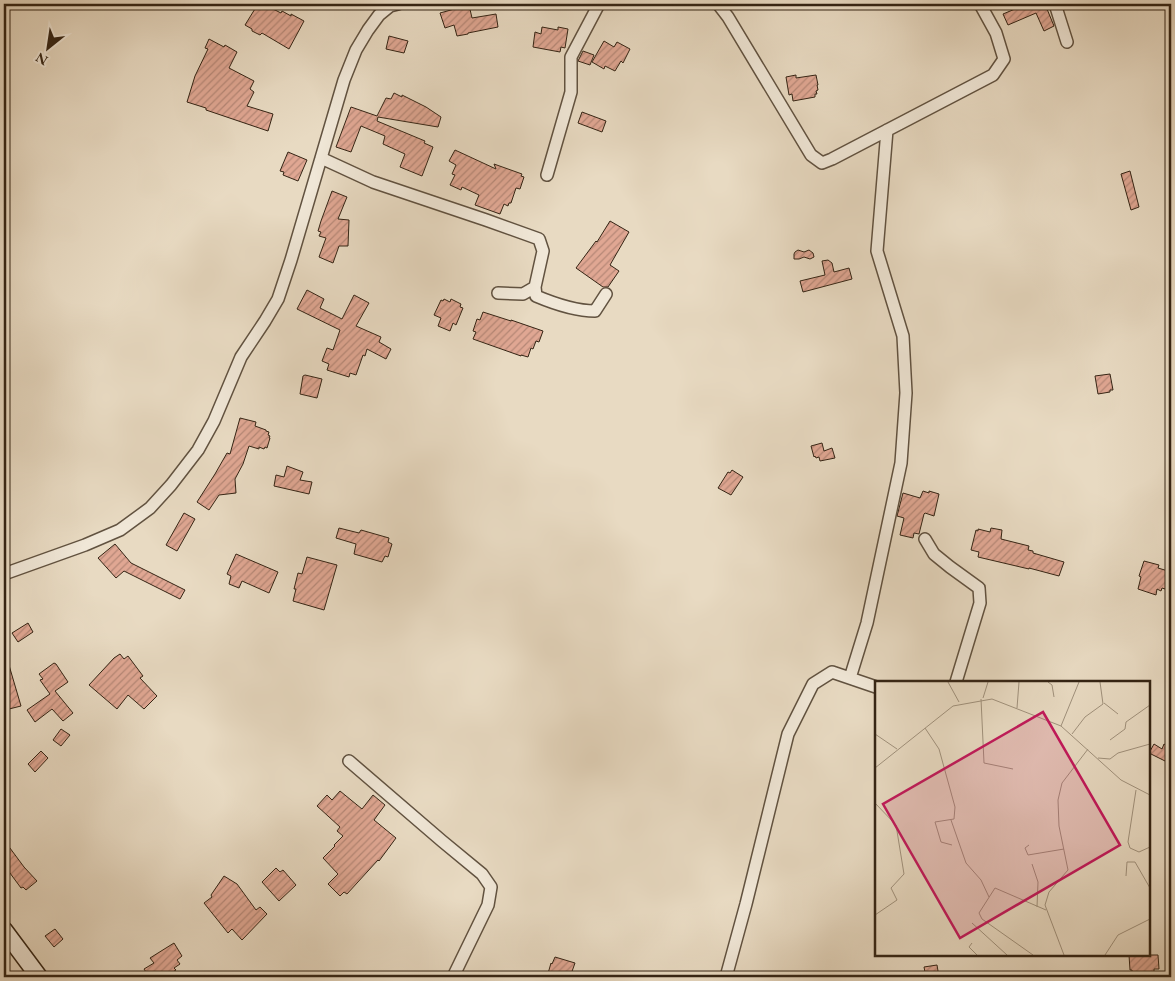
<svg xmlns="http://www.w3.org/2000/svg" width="1175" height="981" viewBox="0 0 1175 981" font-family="'EB Garamond',serif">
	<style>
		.building { fill: url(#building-hatch); stroke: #342414 }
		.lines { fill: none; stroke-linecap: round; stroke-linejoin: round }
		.street-casing { stroke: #615240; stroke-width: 14 }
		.secondary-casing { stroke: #342414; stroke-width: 19 }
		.street { stroke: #f0e7d7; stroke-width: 11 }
		.secondary { stroke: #f0e7d7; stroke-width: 16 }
		.inset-road { fill: none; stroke: #a0917c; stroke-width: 1 }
		.view { fill: #c2185b; fill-opacity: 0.15; stroke: #c2185b; stroke-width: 2.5 }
		.inset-edge { fill: none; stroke: #342414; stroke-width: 2.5 }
	</style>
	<defs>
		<pattern id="building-hatch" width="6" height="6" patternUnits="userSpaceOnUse" patternTransform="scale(1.25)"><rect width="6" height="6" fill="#e0a793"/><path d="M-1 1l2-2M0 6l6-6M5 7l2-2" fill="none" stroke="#b68877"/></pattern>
	</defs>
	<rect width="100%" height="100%" fill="#e8dac2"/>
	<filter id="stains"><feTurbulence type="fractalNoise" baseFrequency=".004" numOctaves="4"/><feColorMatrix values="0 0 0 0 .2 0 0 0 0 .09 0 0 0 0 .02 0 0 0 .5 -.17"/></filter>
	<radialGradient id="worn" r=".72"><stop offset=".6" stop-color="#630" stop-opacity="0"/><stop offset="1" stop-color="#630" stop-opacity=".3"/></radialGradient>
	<path class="building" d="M258 4 266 8 267 6 281 13 282 11 291 16V14L304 21 289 49 262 33 260 35 252 31V29L245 25Z
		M1027 4H1048V8L1047 9 1054 26 1044 31 1036 13 1008 25 1003 14Z
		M469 5 472 18 496 14 498 27 468 33V34L457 36 454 25 445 28 440 13Z
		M542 27 558 30V27L568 29 565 48 561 47 560 52 533 47 535 32 541 34Z
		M389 36 408 41 404 53 386 49Z
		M209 39 224 47 225 45 237 52 229 68 254 81 250 89 254 92 247 106 273 114 268 131 206 110V108L187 102 195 76 208 49 205 48Z
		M604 41 614 47 617 42 630 49 623 63 621 61 615 71 605 66 604 69 592 62Z
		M583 51 594 55 590 65 578 61Z
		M796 75V78L816 75 818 85H817L818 90 816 91 817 94H815V97L793 101 792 94 789 95 786 77Z
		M394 93 402 97V95L426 107 441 117 438 127 378 117 377 121 425 141 424 143 433 147 422 176 400 167 405 154 383 144 385 136 361 126 351 152 336 147 351 107 377 116 386 98 391 99Z
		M582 112 606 121 602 132 578 123Z
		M455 150 496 169 494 164 522 174 521 176 524 177 520 189 516 188 511 203H509L508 206 504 204 500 214 475 205 479 195 462 187 461 190 450 185 455 175 452 174 456 165 449 161Z
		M288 152 307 160 298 181 283 175 284 172 280 171Z
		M1130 171 1139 207 1131 210 1121 174Z
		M332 191 347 197 338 219 349 220 348 246H339L333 263 319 257 326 238 319 236 321 232 318 231 321 221Z
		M610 221 629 232 610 265 619 271 608 287H603L576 268 596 241 597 242Z
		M798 250 804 252 809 250 813 253 814 257 810 259 804 257 799 259H794V254L795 252Z
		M828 260 832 263 834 272 849 268 852 279 803 292 800 281 825 275 822 261Z
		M307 290 324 299 320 308 342 319 354 295 369 303 356 326 381 337 379 342 391 349 386 359 367 349 365 356 363 355 356 375 350 373 349 377 327 370 329 364 322 361 327 348 333 350 340 330 297 309Z
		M444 299 450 302 451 299 461 304 460 307 463 308 456 325 453 323 450 331 438 326 441 318 434 315 441 300 443 301Z
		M483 312 511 321V320L543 331 539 342 536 341 533 349 531 348 528 357 521 355V356L473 339 476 332 473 331 477 319 480 320Z
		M1110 374 1113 390H1110V392L1098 394 1095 376Z
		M305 375 322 379 317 398 300 394 303 376Z
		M240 418 256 422 255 426 266 430V431L269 432 268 435 270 436 269 438H270L267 448 265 447 264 449 259 447V449L249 446 243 464 235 479 236 493 219 495 209 510 197 502 215 474 227 453 230 454Z
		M822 443 824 451 832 448 835 458 820 461 819 457 816 458 815 456 814 457 811 446Z
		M287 466 303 472 300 480 312 482 309 494 274 486 276 475 284 477Z
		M732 470 743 477 731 495 718 488 728 472 730 473Z
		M923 491 929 493V491L939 494 934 516 925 513 924 514 919 534 914 533 913 538 900 535 904 518 897 516 903 493 920 498Z
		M184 513 195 519 177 551 166 545Z
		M339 528 359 533 361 530 389 538 388 542 392 544 388 557 385 556 382 562 354 554 356 544 336 538Z
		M991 528 1002 530 1001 539 1029 546 1028 550 1033 551V553L1064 562 1059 576 1029 568V569L978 557 979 552 971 550 976 530 978 531V529L990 532Z
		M115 544 131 563 185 590 180 599 124 571 116 578 98 558Z
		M236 554 278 572 269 593 242 581 239 588 229 584 231 576 227 574Z
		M307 557 337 565 324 610 293 601 296 589H294L298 573 302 574Z
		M1144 561 1159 565 1158 568 1168 571 1166 576 1169 577 1165 589 1162 588 1161 591 1157 589 1156 595 1138 589 1141 577 1139 576Z
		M28 623 33 632 18 642 12 633Z
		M120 654 124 659 128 656 143 676 140 678 157 696 144 709 128 695 117 709 89 685 114 658Z
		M4 655H6L21 706 9 709 4 691Z
		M54 663 56 664 68 682 55 691 73 713 63 721 52 709 35 722 27 710 50 694 40 680 43 679 39 674Z
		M61 729 70 735 61 746 53 740Z
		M1154 744 1162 749 1164 744 1171 748V764L1149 753Z
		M41 751 48 758 35 772 28 764Z
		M340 791 362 809 373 795 385 805 374 820 396 838 379 861 378 860 347 894 344 892 340 896 328 884 338 874 323 858 335 846 334 845 343 836 337 831 340 827 317 806 327 795 332 800Z
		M4 840 24 867 37 881 26 890 23 887 21 888 4 865Z
		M276 868 280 872 283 870 296 885 279 901 262 882Z
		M224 876 237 884 256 910 260 907 267 914 242 940 232 929 228 933 204 903 212 897 211 895Z
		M55 929 63 939 54 947 45 936Z
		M174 943 182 956 177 960 180 964 174 968 176 970 164 977H149L144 969 154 963 150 958Z
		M1129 955H1158L1159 969H1154V974L1150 975V977H1132V970H1130Z
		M555 957 575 963 570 977H547L551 963 552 964Z
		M937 965 939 977H926L924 967Z"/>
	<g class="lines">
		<g class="street-casing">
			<path id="street" d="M718 4 728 17 811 155 822 163 832 159 993 75 1004 59 996 33 980 4
				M1055 4 1067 42
				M321 158 373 182 486 220 539 239 543 251 535 287 523 294 498 293
				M547 175 571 92V57L599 4
				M535 287 536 296C555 304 575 311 595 311L606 294
				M925 539 934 554 950 567 979 588 980 603 956 682
				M4 574 85 545 120 530 150 508 171 485 198 450 214 421 241 357 265 321 278 299 291 260 344 80 356 50 368 30 379 15 390 6 398 4
				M850 678 867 623 901 463 906 393 903 336 877 251 887 130
				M349 761 442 841 482 874 491 887 488 905 453 977
				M726 977 746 904 788 734 813 684 832 672 876 687"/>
		</g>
		<g class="secondary-casing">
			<path id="secondary" d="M4 930 39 977"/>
		</g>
		<use href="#street" class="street"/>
		<use href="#secondary" class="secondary"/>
	</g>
	<g transform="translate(875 681)">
		<rect width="275" height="275" fill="#e8dac2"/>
		<path class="inset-road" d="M73 1 84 21M173 1 177 4 179 16M108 17 113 1M106 18 109 82 138 88M229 22 243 33M142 27 144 1M251 41 275 24M186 45 204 1M50 47 64 68 80 126 79 138 60 141 66 161 77 164M0 53 22 68M197 53 210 36 228 23 225 1M235 59 250 48 251 41M223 77 235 78 243 72 275 63M0 87 78 25 117 18 186 45 246 99 275 114M261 109 253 161 255 167 264 171 275 166M0 122 21 144 29 193 16 207 22 219 0 234M76 139 91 182 106 199 114 216M154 164 150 167 153 174 189 168M157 183 163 201 162 226M251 195 252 181H260L275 207M97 242 132 274M97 262 94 266 102 274M158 274 107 238 104 232 120 207 171 229M189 274 170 224 174 211 193 189 184 145 183 119 187 102 213 68M230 274 243 254 275 238"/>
		<path class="view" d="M168 31 245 164 85 257 8 123Z"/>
		<rect width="275" height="275" class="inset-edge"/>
	</g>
	<rect width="1175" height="981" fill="none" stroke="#e8dac2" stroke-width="20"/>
	<rect x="5" y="5" width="1165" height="971" fill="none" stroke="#342414" stroke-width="2.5"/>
	<rect x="10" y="10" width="1155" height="961" fill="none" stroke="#342414"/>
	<g transform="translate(48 48) rotate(210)" stroke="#f0e7d7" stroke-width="4" paint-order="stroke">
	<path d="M0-4L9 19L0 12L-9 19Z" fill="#342414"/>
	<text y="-8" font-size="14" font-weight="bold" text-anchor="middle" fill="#342414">N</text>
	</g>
	<rect width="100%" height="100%" filter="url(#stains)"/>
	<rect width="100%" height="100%" fill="url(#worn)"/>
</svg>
